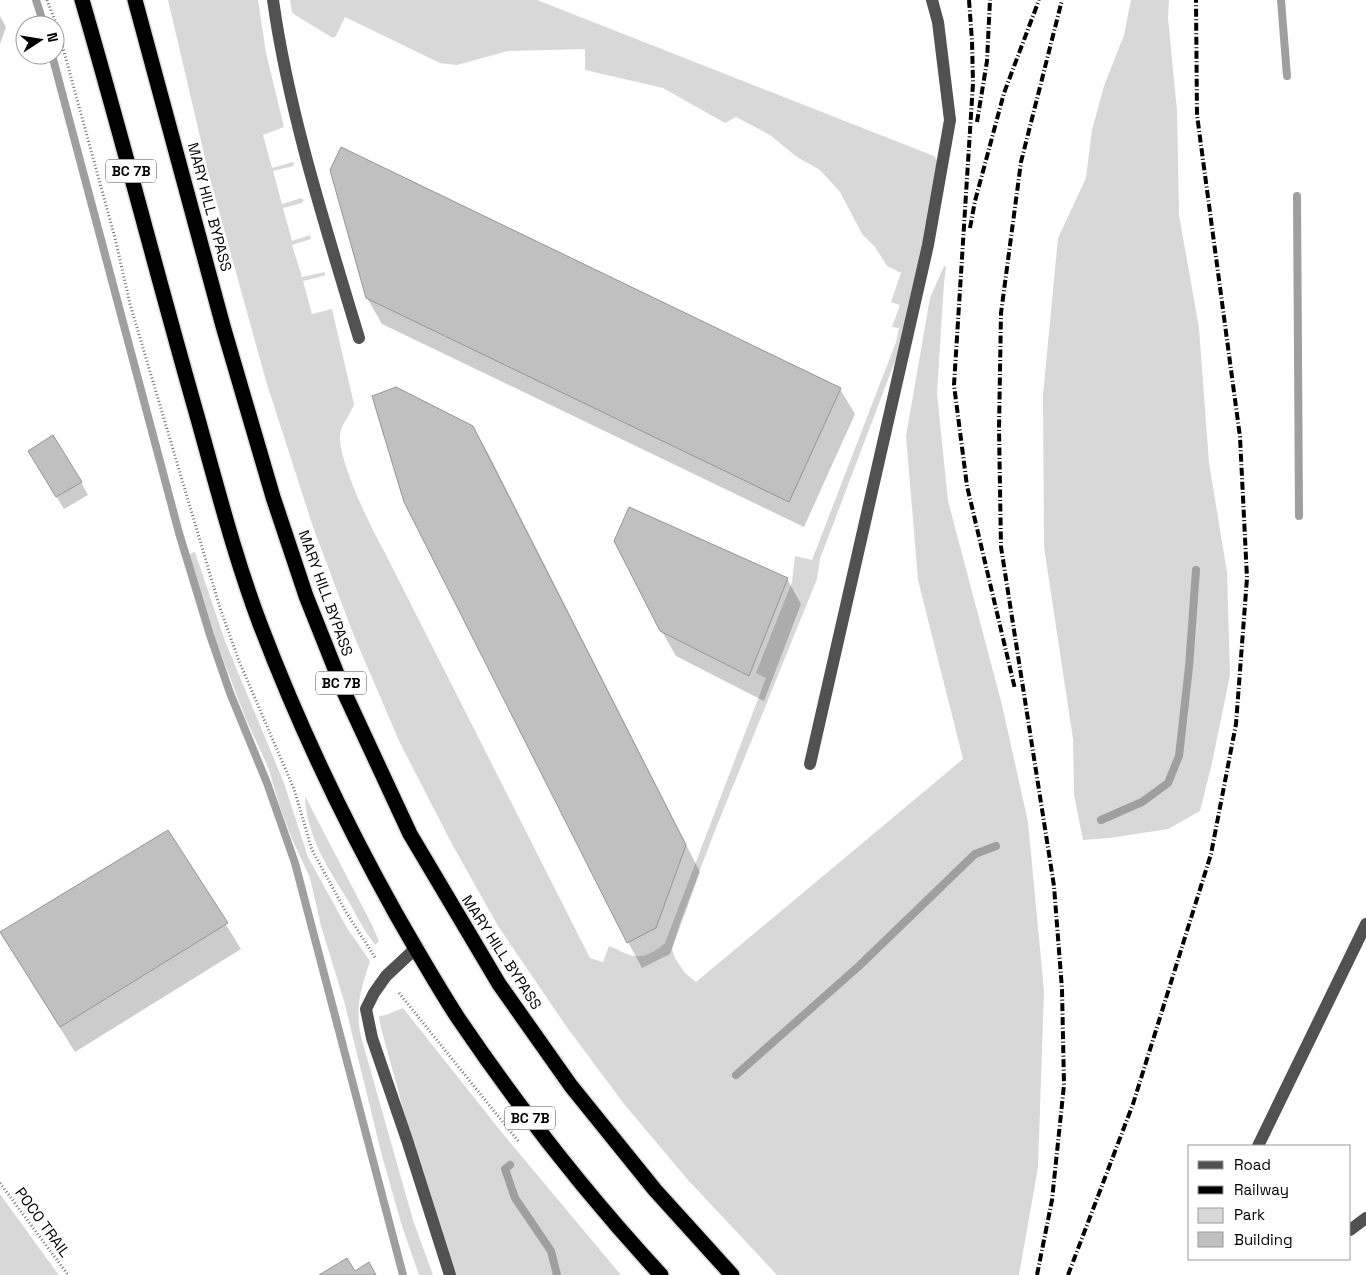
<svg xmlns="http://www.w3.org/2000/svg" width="1366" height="1275" viewBox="0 0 1366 1275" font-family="'Space Grotesk',sans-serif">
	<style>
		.green { fill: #d8d8d8 }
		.shadow { fill: #0003 }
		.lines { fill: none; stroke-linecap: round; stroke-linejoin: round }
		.stream { stroke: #9f9f9f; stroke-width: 8 }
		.building { fill: #c0c0c0; stroke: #959595 }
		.highway-casing { stroke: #dbdbdb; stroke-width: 18 }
		.path { stroke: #737373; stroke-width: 3; stroke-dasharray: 1 2.5; stroke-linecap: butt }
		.minor { stroke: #515151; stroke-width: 12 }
		.highway { stroke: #000; stroke-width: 15 }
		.rail { stroke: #000; stroke-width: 4; stroke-dasharray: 8 2.5 1 2.5; stroke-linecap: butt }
		.labels { text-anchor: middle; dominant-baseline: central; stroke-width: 4; stroke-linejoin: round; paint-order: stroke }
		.shield { fill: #fff; stroke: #4c4c4c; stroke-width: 1 }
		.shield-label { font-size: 14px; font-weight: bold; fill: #000 }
		.street-label { font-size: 15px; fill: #000; stroke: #fff }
	</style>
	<rect width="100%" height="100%" fill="#fff"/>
	<path class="green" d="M168 0H258L266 53 284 127 263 135 272 168 293 162 294 163 293 166 273 171 282 204 301 198 304 200 302 203 283 208 292 241 310 235 311 239 292 245 302 277 325 272V275L323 276 303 281 312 314 332 309 354 404C351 415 341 423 340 435 338 460 370 526 383 549L590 958 603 962 609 946C613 947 616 949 620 951 639 961 650 956 665 943L766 678 756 673 792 582 795 556 812 560 896 342 899 328 892 327 900 305 891 302 901 273 887 266 875 247 862 234 840 192 820 170 797 157 770 135 736 117 725 123 663 88 585 70V49L508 51 457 65 440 63 345 17 336 36 333 38 295 15 292 12 290 0H537L934 156 937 160 929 220 897 356 820 559 817 579 714 833 680 923 672 949 675 958 685 973 696 982 963 759 918 580 906 436 930 298 944 266 946 267 944 283 937 393 948 501 1002 705 1028 822 1044 991 1038 1167 1019 1275H777L688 1180 624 1104 566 1026 498 926 452 844 400 743 354 636 313 527 266 381 208 171Z
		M1131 0H1169L1168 18 1177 111 1179 215 1199 328 1209 463 1227 572 1230 675 1212 763 1200 811 1168 829 1110 838 1083 840 1074 795 1073 739 1044 547 1043 395 1058 238 1086 178 1092 130 1104 86 1124 35Z
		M195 552 225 641 284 783 308 857 347 928 370 961C361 990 356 1001 360 1033L413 1220 433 1275H419L401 1223 381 1152 344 1001 321 926 310 878 292 839 280 807 268 767 245 717 216 641 189 554Z
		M305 796 372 925 379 941 375 945C365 932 357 917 349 902 329 870 306 835 305 796Z
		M403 1008 503 1134 621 1275H454L428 1201 380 1024 379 1016 386 1015Z
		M0 1194 58 1274 59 1275H0Z"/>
	<path class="shadow" d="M0 16 6 27 0 44Z
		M367 298 840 389 855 414 804 527 382 324Z
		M473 427 488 453 700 872 670 954 642 968 628 942Z
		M37 464 81 482 88 495 64 509Z
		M787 579 801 604 764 701 676 656 661 630Z
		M168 831 241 949 75 1052 1 933Z"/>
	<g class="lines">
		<path class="stream" d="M36 0 44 25
			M1281 0 1287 76
			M52 55 179 533 210 635 230 693 267 783 295 863 403 1275
			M1297 196 1299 516
			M1101 820 1142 802 1168 783 1179 756 1189 667 1196 570
			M736 1075 859 966 975 854 996 846
			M510 1165 505 1169 515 1198 551 1251 557 1275"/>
	</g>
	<path class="building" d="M341 147 841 388 789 502 366 298 330 170Z
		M396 387 473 426 686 845 656 928 627 943 404 502 372 396Z
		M53 435 82 482 56 497 28 451Z
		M629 507 788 578 749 676 660 631 614 541Z
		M168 830 228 923 60 1027 0 932Z
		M347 1258 355 1271 369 1262 376 1275H319Z"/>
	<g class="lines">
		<g class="highway-casing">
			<path id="highway" d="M82 0C122 137 157 275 196 412 216 483 234 555 260 624 298 724 344 821 396 914 416 949 436 984 458 1018 519 1108 587 1195 661 1275
				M135 0 223 326 273 497 306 596 345 694 410 834 499 984 571 1086 655 1190 732 1275"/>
		</g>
		<path class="path" d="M47 0 57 26 115 238 130 304 220 608 239 661 294 789 312 850 346 912 376 959
			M399 993 519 1142
			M0 1183 68 1275"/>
		<path class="minor" d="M273 0C289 114 326 228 359 338
			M810 764 928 245 950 120 938 22 932 0
			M416 948 386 976 374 993 366 1009 372 1038 407 1140 450 1275
			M1258 1146 1366 924
			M1350 1230 1366 1218"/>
		<use href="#highway" class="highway"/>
		<path class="rail" d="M969 0 972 41 973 83 954 385 967 486 1015 689
			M977 122 987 61 990 0
			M970 228 975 201 1004 93 1039 0
			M1037 1275 1052 1200 1064 1085 1062 989 1054 886 1001 547 999 429 1001 313 1021 162 1062 0
			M1068 1275 1133 1104 1211 854 1236 724 1247 578 1240 437 1197 115 1196 0"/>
	</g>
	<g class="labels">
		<g class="shield">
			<rect x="106" y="159.5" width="50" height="23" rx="4"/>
			<rect x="316" y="671.5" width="50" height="23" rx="4"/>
			<rect x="505" y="1106.5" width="50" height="23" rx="4"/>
		</g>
		<g class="shield-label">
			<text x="131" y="171">BC 7B</text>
			<text x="341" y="683">BC 7B</text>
			<text x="530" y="1118">BC 7B</text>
		</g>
		<g class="street-label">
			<text transform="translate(210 207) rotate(75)">MARY HILL BYPASS</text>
			<text transform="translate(326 593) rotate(70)">MARY HILL BYPASS</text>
			<text transform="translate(502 952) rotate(57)">MARY HILL BYPASS</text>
			<text transform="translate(43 1222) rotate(54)">POCO TRAIL</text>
		</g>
	</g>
	<rect x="1188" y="1145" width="162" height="115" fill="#ffffff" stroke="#999999"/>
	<rect x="1198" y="1161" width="25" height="8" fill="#515151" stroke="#999999"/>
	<text x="1234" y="1170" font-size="15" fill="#000000">Road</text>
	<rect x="1198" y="1186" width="25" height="8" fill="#000000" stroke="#999999"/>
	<text x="1234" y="1195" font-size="15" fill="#000000">Railway</text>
	<rect x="1198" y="1208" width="25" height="15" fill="#d8d8d8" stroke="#999999"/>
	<text x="1234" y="1220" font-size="15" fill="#000000">Park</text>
	<rect x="1198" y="1232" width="25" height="15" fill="#c0c0c0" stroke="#999999"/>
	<text x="1234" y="1245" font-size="15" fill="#000000">Building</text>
	<g transform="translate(40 40) rotate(78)"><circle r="24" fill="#ffffff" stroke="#999999"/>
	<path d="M0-4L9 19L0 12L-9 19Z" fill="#000000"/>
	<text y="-8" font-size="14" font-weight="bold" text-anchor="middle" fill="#000000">N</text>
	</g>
</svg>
